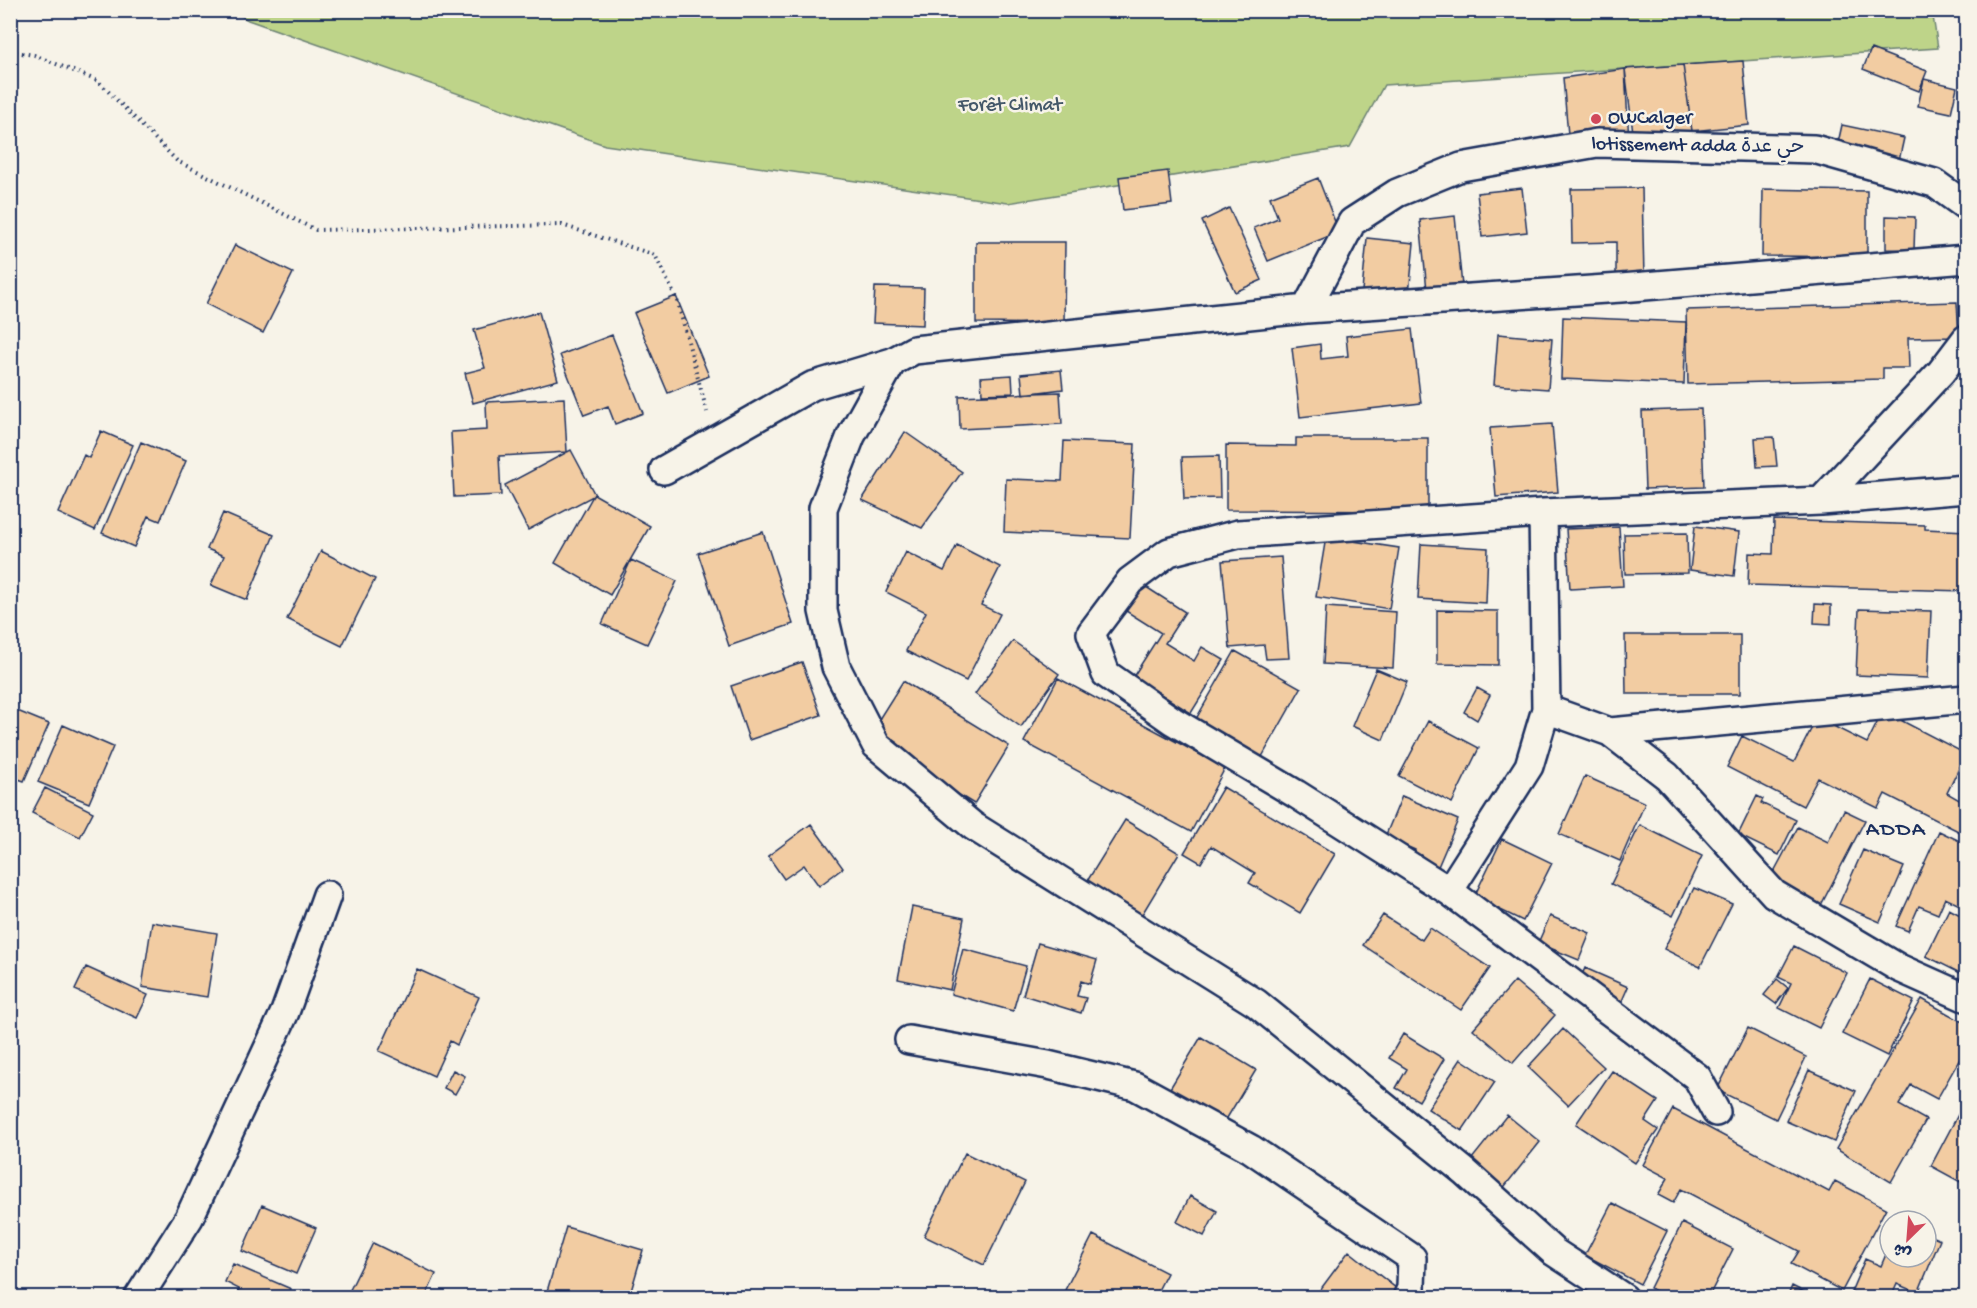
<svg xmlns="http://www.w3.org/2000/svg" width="1977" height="1308" viewBox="0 0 1977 1308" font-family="'Gochi Hand','Playpen Sans Arabic',sans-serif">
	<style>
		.green { fill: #bed489; stroke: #6c8274; stroke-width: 1.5 }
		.building { fill: #f2cca2; stroke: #1b2f5e; stroke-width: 1.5 }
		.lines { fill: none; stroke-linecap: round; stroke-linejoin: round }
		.street-casing { stroke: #1b2f5e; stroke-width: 32 }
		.path { stroke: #1b2f5e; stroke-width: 4; stroke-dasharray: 1.5 4.5; stroke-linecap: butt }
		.street { stroke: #f7f3e8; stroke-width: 27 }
		.poi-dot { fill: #d1495b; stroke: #f7f3e8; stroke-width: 2 }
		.labels { text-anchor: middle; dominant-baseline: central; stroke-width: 5; stroke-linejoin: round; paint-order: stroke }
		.park-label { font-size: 20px; fill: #445869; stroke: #f7f3e8 }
		.poi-label { font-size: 20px; fill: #1b2f5e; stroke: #f7f3e8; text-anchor: start }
		.street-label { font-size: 20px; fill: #1b2f5e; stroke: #f7f3e8 }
		.quarter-label { font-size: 22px; letter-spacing: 1.5px; fill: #1b2f5e; stroke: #f7f3e8 }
	</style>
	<rect width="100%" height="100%" fill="#f7f3e8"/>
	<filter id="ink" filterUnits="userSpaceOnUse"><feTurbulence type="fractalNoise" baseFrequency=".0167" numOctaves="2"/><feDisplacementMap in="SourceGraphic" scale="12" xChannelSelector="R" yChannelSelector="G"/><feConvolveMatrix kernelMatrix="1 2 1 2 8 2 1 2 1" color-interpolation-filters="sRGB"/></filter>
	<g filter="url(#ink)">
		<path class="green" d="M1932 10 1938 48 1384 85 1350 147 1008 203 605 145 248 20 233 11Z"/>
		<path class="building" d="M1871 49 1927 71 1919 91 1863 69Z
			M1743 61 1749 125 1692 131 1683 65Z
			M1683 65 1692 131 1687 137 1634 140 1625 69Z
			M1625 69 1629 141 1569 146 1563 78Z
			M1924 79 1957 87 1951 113 1918 106Z
			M1842 125 1904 138 1896 174 1834 161Z
			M1168 171 1172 204 1123 210 1119 177Z
			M1318 178 1339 232 1268 261 1254 228 1278 218 1270 197Z
			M1522 188 1527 232 1482 237 1477 193Z
			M1642 188 1644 278 1616 279V242L1572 243 1571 189Z
			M1763 189 1867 191V257L1762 256Z
			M1229 208 1262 280 1235 292 1202 221Z
			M1455 216 1462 286 1427 290 1420 220Z
			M1886 216 1915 217 1914 250 1886 249Z
			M1367 238 1414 243 1409 294 1362 291Z
			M976 242H1065L1064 324 976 323Z
			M235 245 293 273 263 333 206 304Z
			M875 287 924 288 923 325 873 323Z
			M676 296 709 376 668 393 634 313Z
			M1957 302 1959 337 1908 338 1909 368H1883V379L1688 384 1686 310Z
			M539 312 558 380 473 403 465 373 485 368 474 330Z
			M1563 317 1686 322 1684 384 1561 379Z
			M1412 329 1421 403 1300 417 1292 348 1320 344 1321 359 1348 356 1346 336Z
			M1498 334 1552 339 1548 389 1494 385Z
			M612 335 643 413 615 424 608 406 584 415 560 355Z
			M1061 370 1063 389 1023 394 1021 374Z
			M1012 375 1013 393 982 394 981 377Z
			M1060 392 1062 424 960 429 959 396Z
			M564 398 567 452 499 456 501 495 454 497 451 432 487 430 486 402Z
			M1701 409 1704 487 1645 489 1642 411Z
			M1552 424 1558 492 1496 497 1490 428Z
			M101 431 133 445 95 530 58 513 84 455 89 458Z
			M905 432 962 472 922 528 862 500Z
			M1774 437 1777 466 1757 467 1755 438Z
			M1296 438H1428V511L1226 510V445L1296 446Z
			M1064 441 1135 444 1130 538 1004 532 1006 479 1062 481Z
			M141 442 186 461 160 521 148 516 134 547 102 533Z
			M571 450 595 495 528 530 505 485Z
			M1219 456 1220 498 1184 499 1182 457Z
			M594 494 650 526 610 595 555 563Z
			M223 513 274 535 247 600 211 585 224 556 207 549Z
			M1774 520 1925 525V529L1966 531 1965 591 1748 585 1749 553 1773 554Z
			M1695 526 1739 532 1734 576 1690 570Z
			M1619 527 1623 586 1570 589 1566 529Z
			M763 532 793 624 729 646 698 553Z
			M1687 533 1688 573 1625 574 1624 534Z
			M1326 537 1399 548 1389 609 1316 597Z
			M1421 544 1488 548 1486 603 1418 599Z
			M957 545 1000 567 981 605 1000 614 966 681 906 651 926 612 886 592 906 552 944 571Z
			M321 551 375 579 342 646 287 619Z
			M1281 557 1289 658 1266 659 1264 645 1230 648 1222 561Z
			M631 560 677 581 647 644 602 624Z
			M1143 585 1185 612 1165 643 1194 661 1202 647 1224 660 1191 713 1133 677 1161 633 1126 611Z
			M1815 604 1831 605V624L1814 623Z
			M1326 607 1396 612 1393 668 1323 664Z
			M1859 609 1931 611 1928 678 1856 675Z
			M1437 610 1498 611V665L1437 664Z
			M1625 635H1740V694H1626Z
			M1013 641 1059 674 1021 727 975 694Z
			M1235 651 1301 688 1259 762 1217 738 1220 733 1196 719Z
			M802 662 821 715 749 740 731 686Z
			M1376 669 1407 682 1383 740 1352 726Z
			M1058 678 1225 768 1191 832 1024 742Z
			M903 681 1009 746 974 804 891 753 897 742 874 727Z
			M1477 688 1490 695 1477 720 1464 712Z
			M10 708 49 724 24 781 10 776Z
			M1883 711 1966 754 1947 793 1961 801 1966 791V835L1885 794 1878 808 1818 778 1803 806 1727 767 1742 736 1794 762 1817 718 1867 743Z
			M1428 721 1479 748 1452 803 1399 776Z
			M63 725 113 747 89 803 38 782Z
			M1585 776 1645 803 1620 861 1559 834Z
			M1223 787 1335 854 1300 913 1249 883 1255 873 1211 846 1201 863 1184 853Z
			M45 788 93 812 80 837 32 813Z
			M1402 796 1458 820 1437 869 1412 858 1415 850 1385 837Z
			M1757 796 1763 799 1761 803 1796 820 1779 855 1738 835Z
			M1844 810 1865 820 1820 907 1769 881 1798 827 1828 842Z
			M1125 820 1179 853 1141 916 1086 883Z
			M811 824 843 868 819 886 804 865 784 879 768 856Z
			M1640 825 1702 856 1673 916 1611 884Z
			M1939 831 1966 844V908L1945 898 1938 914 1919 906 1908 931 1896 926Z
			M1502 839 1552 863 1523 921 1474 897Z
			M1863 850 1904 867 1880 922 1839 904Z
			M1694 888 1732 904 1700 967 1664 949Z
			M912 907 964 918 950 990 898 979Z
			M1949 909 1966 918V970L1964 975 1926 956Z
			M1383 915 1422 940 1430 928 1490 968 1461 1010 1363 945Z
			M1550 916 1590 933 1579 960 1538 943Z
			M152 922 217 933 207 997 142 987Z
			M1038 943 1097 960 1090 984 1081 981 1077 996 1086 998 1081 1013 1023 995Z
			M1794 946 1847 973 1819 1028 1779 1008 1791 983 1778 977Z
			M963 949 1026 966 1013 1011 951 994Z
			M86 967 148 995 137 1018 75 990Z
			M1585 968 1628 987 1621 1003 1578 984Z
			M417 969 479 997 457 1045 450 1041 434 1076 379 1051Z
			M1777 979 1788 988 1776 1004 1764 995Z
			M1870 979 1914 1001 1887 1056 1842 1034Z
			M1515 981 1555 1015 1513 1063 1473 1029Z
			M1922 999 1966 1024V1048L1937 1099 1911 1085 1899 1105 1926 1120 1891 1182 1836 1149Z
			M1748 1028 1806 1057 1776 1119 1717 1090Z
			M1563 1029 1604 1067 1568 1105 1528 1067Z
			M1403 1034 1444 1059 1419 1101 1396 1088 1407 1069 1389 1058Z
			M1201 1037 1256 1070 1224 1123 1169 1090Z
			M1461 1059 1495 1082 1462 1131 1428 1109Z
			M453 1070 465 1076 455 1094 444 1088Z
			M1809 1070 1856 1091 1834 1142 1786 1121Z
			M1612 1071 1658 1101 1645 1121 1658 1130 1635 1163 1576 1124Z
			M1673 1109 1829 1192 1835 1181 1886 1208 1842 1291 1791 1264 1799 1251 1681 1189 1673 1203 1658 1195 1668 1178 1643 1165Z
			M1960 1111 1966 1114V1185L1931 1166Z
			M1507 1115 1540 1142 1501 1191 1467 1165Z
			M965 1153 1025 1182 984 1265 924 1236Z
			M1190 1196 1217 1211 1204 1236 1177 1222Z
			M1612 1203 1667 1231 1640 1284 1585 1255Z
			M262 1205 316 1228 296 1274 242 1251Z
			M1682 1223 1733 1249 1708 1298H1669L1650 1288Z
			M566 1227 643 1250 629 1298H545Z
			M1926 1234 1940 1240 1918 1293 1897 1284 1891 1298H1863L1851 1292 1865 1259 1881 1266 1890 1245V1257H1926Z
			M1093 1235 1167 1273 1154 1298H1081L1065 1290Z
			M373 1243 436 1274 425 1298H346Z
			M1349 1251 1397 1289 1390 1298H1314Z
			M233 1264 291 1289 287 1298H235L239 1289 225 1282Z
			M1792 1286 1816 1298H1787Z
			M659 1292 672 1298H656Z"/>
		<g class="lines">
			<g class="street-casing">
				<path id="street" d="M1306 309 1352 222 1397 193 1461 167 1597 143 1814 149 1934 183 1966 206
					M664 470 812 386 892 362
					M1821 501 1966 489
					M1543 513 1546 709 1610 732 1966 699
					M1610 732 1667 776 1774 894 1899 968 1964 997 1966 996
					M1449 891 1529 766 1546 709
					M909 1040 1048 1065 1135 1086 1251 1149 1412 1258 1411 1288 1407 1298
					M1716 1112 1697 1077 1449 891 1296 794 1173 721 1106 674 1091 633 1130 581 1169 552 1238 534 1543 513 1821 501 1941 372 1966 339
					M138 1298 189 1218 285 1012 327 895
					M1624 1298 1554 1252 1465 1172 1256 1003 973 826 876 745 836 667 823 611V508L851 436 892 362 914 350 1306 309 1621 288 1966 259"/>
			</g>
			<path class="path" d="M10 51 34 55 98 81 177 161 316 230 562 225 655 255 677 300 707 412"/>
			<use href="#street" class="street"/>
		</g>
	</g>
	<circle class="poi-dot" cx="1596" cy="119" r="6"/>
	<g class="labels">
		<g class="park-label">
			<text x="1010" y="106">Forêt Climat</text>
		</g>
		<g class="poi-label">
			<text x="1608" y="119">OWCalger</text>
		</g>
		<g class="street-label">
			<text transform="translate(1698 147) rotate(1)">lotissement adda حي عدة</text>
		</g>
		<g class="quarter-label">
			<text x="1896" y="831">ADDA</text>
		</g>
	</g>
	<rect width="1977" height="1308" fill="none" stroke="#f7f3e8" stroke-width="36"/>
	<rect x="18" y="18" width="1941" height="1272" fill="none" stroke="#1b2f5e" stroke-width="2" filter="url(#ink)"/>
	<g transform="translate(1908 1239) rotate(205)"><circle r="28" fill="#f7f3e8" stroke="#9fa5b1" stroke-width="1.5"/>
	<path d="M0-4.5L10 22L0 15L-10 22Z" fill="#d1495b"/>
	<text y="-9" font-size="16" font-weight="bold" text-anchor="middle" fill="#1b2f5e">ش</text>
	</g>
</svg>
